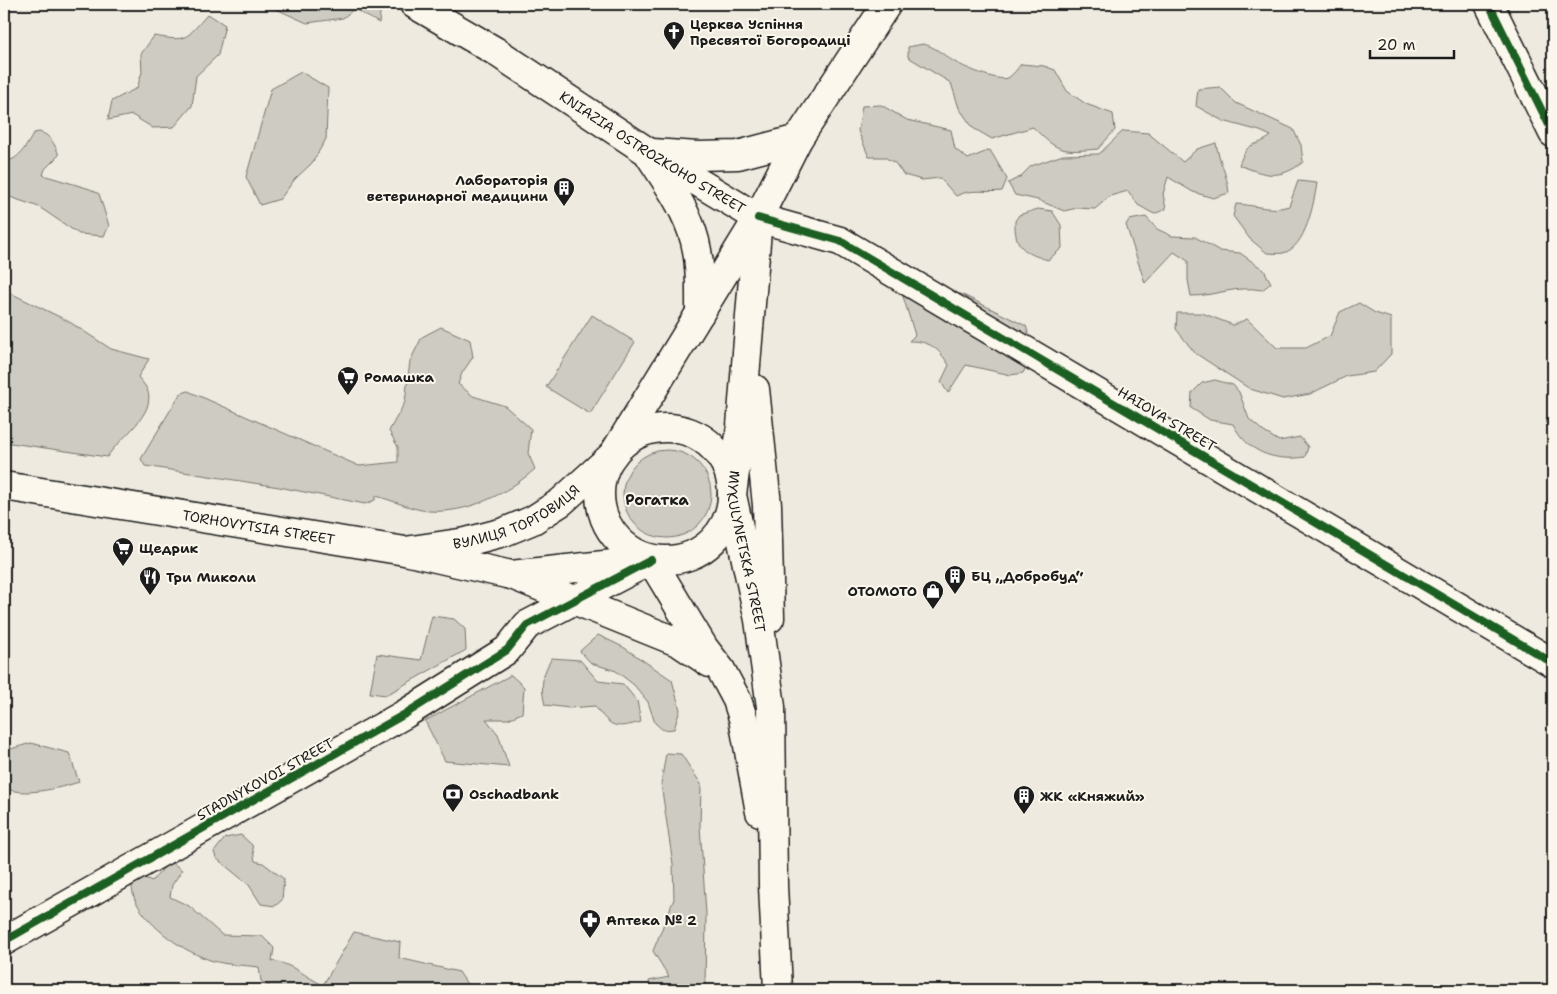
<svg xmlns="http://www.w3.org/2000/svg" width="1557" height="994" viewBox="0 0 1557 994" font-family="'Shantell Sans',sans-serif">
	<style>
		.green { fill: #ceccc2; stroke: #75746f }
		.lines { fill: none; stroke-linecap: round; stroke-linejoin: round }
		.minor-casing { stroke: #1c1c1c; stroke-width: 31 }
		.major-casing { stroke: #1c1c1c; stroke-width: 31 }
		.minor { stroke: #fbf7ec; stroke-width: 28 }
		.major { stroke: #fbf7ec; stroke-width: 28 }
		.cycleway-casing { stroke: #fbf7ec; stroke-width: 11 }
		.cycleway { stroke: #1b5e20; stroke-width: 8 }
		.labels { text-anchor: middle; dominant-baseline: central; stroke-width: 4; stroke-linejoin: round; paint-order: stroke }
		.poi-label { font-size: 14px; font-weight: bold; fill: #1c1c1c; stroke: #fbf7ec; text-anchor: start }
		.street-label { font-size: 14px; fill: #1c1c1c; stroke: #fbf7ec }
		.neighbourhood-label { font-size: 15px; font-weight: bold; fill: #1c1c1c; stroke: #fbf7ec }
	</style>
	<rect width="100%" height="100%" fill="#eeeadf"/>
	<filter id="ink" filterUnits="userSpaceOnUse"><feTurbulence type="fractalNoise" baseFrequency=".02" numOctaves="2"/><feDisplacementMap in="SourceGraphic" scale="10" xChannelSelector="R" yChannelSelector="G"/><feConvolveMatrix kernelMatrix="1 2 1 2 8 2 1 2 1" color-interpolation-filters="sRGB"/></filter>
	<g filter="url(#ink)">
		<path class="green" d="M265 4H381L379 23 354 9 343 18 307 23Z
			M208 14 225 25 218 55 196 76 192 106 174 127 153 128 132 115 108 120 112 101 137 88 142 72 141 54 154 36C189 42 185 39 208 14Z
			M923 44C936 47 942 54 953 61 963 67 998 82 1008 78 1013 75 1018 68 1021 64L1044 66 1055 70 1067 91 1086 104 1113 114 1115 130 1098 149C1063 152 1058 153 1033 127L992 139 973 128 959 108 951 83 908 57V47Z
			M301 72 328 88 326 139 312 163 295 179 280 199 260 205 246 177 271 89Z
			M1220 87 1236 103 1293 129 1301 145 1303 162C1279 181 1265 175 1239 165 1249 137 1253 150 1271 136L1260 131 1223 121 1196 106 1198 89Z
			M881 105 907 120 951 130 955 149 968 159 990 150 1007 179 1002 191C984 193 972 188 956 196L940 178 922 180 904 175 895 163 884 157H869L858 131 862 106Z
			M1123 131 1148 133 1183 162 1197 149 1216 143C1219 162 1227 173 1229 193L1213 198 1193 192 1168 177 1163 194 1166 209 1154 214 1138 205 1128 191 1110 196 1095 209 1077 208 1064 211 1038 200 1015 195 1008 183 1020 177 1031 166 1063 155 1099 154Z
			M39 132C50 134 55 145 59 155L45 169 43 175 90 189 99 194 109 226 104 236 79 234 39 207 4 195V160C17 164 28 143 34 133Z
			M1298 181 1317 183C1314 202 1306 248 1283 253 1278 254 1272 253 1267 253L1250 239 1233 216 1236 204C1257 205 1270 212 1289 206Z
			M1038 209 1052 211 1061 225 1062 248 1048 260C1024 253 1014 247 1015 221L1019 215Z
			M1146 217 1157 229 1172 236 1195 237 1220 251 1240 253 1264 270 1271 283 1262 290C1236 285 1216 296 1191 296L1188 280V261L1174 252 1145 283 1126 225 1129 220Z
			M4 290 68 321 111 349 149 359 138 377C141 381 145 385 147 389 158 414 118 439 107 457L4 442Z
			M901 290 961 294 1026 326 1034 351 1023 373 1011 375 966 365 948 393 941 382 949 365C938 348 930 341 909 341L915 335Z
			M1359 303 1375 313 1391 318V354L1374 372 1347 376 1310 394 1283 399 1250 389 1195 353 1176 329 1177 313H1202L1233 325 1247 319 1277 348H1306L1330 336 1340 312Z
			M592 315 635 342 590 414 546 387Z
			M441 327 470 340 473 357 462 373 458 384 473 396 505 406 531 429 528 453 535 469C507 494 467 514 429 511 413 510 392 500 376 496L375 500 365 504 279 487 145 466 141 459 180 394 188 391 359 466 398 462V447L389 431 405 402 410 361 422 337Z
			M1215 380 1233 385 1239 392 1249 419 1264 432 1279 441 1300 437 1308 447 1305 457C1274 462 1247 452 1233 424L1210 420 1191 408 1192 393 1202 383Z
			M623 494a44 44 0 1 1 88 0a44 44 0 1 1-88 0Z
			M432 616 454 619 465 629 466 650 386 695 370 693 377 654 421 660Z
			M598 635 623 647 672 680 680 710 674 729 663 730 655 723 648 702 634 685 616 671 591 663 580 651Z
			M552 658 580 660 598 681 623 684 637 701 641 722C615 729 611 728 595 706L569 708 545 705C540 686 542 674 552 658Z
			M511 675 524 687 522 713 508 719H486L498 734 509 767 445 761 425 721Z
			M31 743 69 753 79 782C60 788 20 798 4 787V751Z
			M666 753 681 754 701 784 700 826 706 913 705 990H651L649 981 669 977 653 951 674 899 673 864 661 784Z
			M241 835 252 845 255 861 263 863 284 879 282 900 275 906 261 904 249 885 216 858 214 852 225 838Z
			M170 861 182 870 172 885 170 897 189 906 222 935 262 936 274 948 272 961C291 963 306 977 323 985L354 932 400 942 399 958 459 972 471 990H275L261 981 259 967C244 965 227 965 213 961 184 952 149 928 135 900 132 894 132 885 131 877L138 875 152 881Z"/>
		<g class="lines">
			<g class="minor-casing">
				<path id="minor" d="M1489 4 1553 133
					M758 218 840 241 1553 663
					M4 941 405 714 507 650 527 625 651 560"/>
			</g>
			<g class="major-casing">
				<g id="major">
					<path id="s1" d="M414 4 495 51 648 152 758 218"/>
					<path d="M652 153 698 156 738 155 798 139"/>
					<path d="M650 156C667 182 687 210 695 241 701 265 700 289 700 313"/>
					<path id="s2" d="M758 218 741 426 732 495 759 620 771 707 773 885 778 990"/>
					<path d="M755 389 767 505 770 618"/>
					<circle cx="666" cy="494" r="66"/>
					<path id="s3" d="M4 486 405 551 511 575 651 560"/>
					<path id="s4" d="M405 551 466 542 504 532 533 520 561 502 613 455 758 218 798 139 887 4"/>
					<path d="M651 560 704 648 721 670 737 700 743 718 760 812"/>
					<path d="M514 576 680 643 710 663"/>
				</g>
			</g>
			<use href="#minor" class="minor"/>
			<use href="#major" class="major"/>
			<g class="cycleway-casing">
				<path id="cycleway" d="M1489 4 1553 133
					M758 218 840 241 1553 663
					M4 941 405 714 507 650 527 625 651 560"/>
			</g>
			<use href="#cycleway" class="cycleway"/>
		</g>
	</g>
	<defs>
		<g id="church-pin" transform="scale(1.125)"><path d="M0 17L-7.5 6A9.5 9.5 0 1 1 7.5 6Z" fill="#1c1c1c" stroke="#fbf7ec"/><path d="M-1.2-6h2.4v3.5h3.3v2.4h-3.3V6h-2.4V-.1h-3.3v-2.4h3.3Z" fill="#fff"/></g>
		<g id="building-pin" transform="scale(1.125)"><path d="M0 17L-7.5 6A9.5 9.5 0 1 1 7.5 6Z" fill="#1c1c1c" stroke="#fbf7ec"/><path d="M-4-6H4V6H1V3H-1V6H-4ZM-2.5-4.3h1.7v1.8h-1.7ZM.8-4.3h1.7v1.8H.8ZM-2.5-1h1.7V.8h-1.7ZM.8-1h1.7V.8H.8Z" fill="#fff"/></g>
		<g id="supermarket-pin" transform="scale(1.125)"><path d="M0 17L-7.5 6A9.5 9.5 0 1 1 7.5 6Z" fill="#1c1c1c" stroke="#fbf7ec"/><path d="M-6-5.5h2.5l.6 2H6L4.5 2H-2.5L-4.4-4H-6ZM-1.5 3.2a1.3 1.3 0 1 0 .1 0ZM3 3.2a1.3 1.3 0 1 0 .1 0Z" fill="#fff"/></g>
		<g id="restaurant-pin" transform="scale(1.125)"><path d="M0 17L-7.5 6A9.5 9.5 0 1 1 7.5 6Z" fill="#1c1c1c" stroke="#fbf7ec"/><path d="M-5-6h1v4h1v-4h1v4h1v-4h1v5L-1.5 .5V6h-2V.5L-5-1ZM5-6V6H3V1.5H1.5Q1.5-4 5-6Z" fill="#fff"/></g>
		<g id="shop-pin" transform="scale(1.125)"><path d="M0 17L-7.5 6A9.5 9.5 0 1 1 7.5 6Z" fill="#1c1c1c" stroke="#fbf7ec"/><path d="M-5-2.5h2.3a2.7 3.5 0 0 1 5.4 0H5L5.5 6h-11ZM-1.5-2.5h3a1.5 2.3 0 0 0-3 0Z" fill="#fff"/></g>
		<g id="bank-pin" transform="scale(1.125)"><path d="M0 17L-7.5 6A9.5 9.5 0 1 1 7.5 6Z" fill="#1c1c1c" stroke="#fbf7ec"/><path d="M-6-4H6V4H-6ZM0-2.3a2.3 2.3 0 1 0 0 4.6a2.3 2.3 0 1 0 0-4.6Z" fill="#fff"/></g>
		<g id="pharmacy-pin" transform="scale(1.125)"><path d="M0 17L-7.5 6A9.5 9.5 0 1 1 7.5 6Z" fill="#1c1c1c" stroke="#fbf7ec"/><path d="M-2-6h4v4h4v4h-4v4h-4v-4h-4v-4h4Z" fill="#fff"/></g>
	</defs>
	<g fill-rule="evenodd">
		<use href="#church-pin" x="674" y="32"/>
		<use href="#building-pin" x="564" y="188"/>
		<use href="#supermarket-pin" x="348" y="377"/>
		<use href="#supermarket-pin" x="123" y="548"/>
		<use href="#building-pin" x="955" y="576"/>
		<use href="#restaurant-pin" x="150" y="577"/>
		<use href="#shop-pin" x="933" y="591"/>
		<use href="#bank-pin" x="453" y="794"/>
		<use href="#building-pin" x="1024" y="796"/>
		<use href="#pharmacy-pin" x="590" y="920"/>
	</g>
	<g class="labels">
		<g class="poi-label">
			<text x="690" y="24">Церква Успіння<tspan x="690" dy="16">Пресвятої Богородиці</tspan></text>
			<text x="548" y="180" text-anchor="end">Лабораторія<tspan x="548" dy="16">ветеринарної медицини</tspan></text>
			<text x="364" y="377">Ромашка</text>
			<text x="139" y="548">Щедрик</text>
			<text x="971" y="576">БЦ „Добробуд“</text>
			<text x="166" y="577">Три Миколи</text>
			<text x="917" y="591" text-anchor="end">ОТОМОТО</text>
			<text x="469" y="794">Oschadbank</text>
			<text x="1040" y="796">ЖК «Княжий»</text>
			<text x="606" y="920">Аптека № 2</text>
		</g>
		<g class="street-label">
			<text stroke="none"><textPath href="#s1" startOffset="281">KNIAZIA OSTROZKOHO STREET</textPath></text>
			<text transform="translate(1167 419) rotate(31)">HAIOVA STREET</text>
			<text stroke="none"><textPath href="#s4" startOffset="118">ВУЛИЦЯ ТОРГОВИЦЯ</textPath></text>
			<text stroke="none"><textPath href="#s3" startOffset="258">TORHOVYTSIA STREET</textPath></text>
			<text stroke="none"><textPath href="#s2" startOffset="336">MYKULYNETSKA STREET</textPath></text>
			<text transform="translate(265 779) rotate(-29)">STADNYKOVOI STREET</text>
		</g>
		<g class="neighbourhood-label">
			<text x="657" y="500">Рогатка</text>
		</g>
	</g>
	<rect width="1557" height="994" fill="none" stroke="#fbf7ec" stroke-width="20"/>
	<rect x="10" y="10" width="1537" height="974" fill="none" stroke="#1c1c1c" stroke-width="2" filter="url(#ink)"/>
	<path d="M1370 50v8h84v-8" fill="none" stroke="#1c1c1c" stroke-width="2.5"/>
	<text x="1377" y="50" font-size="15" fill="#1c1c1c" stroke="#fbf7ec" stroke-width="4" paint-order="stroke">20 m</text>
</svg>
